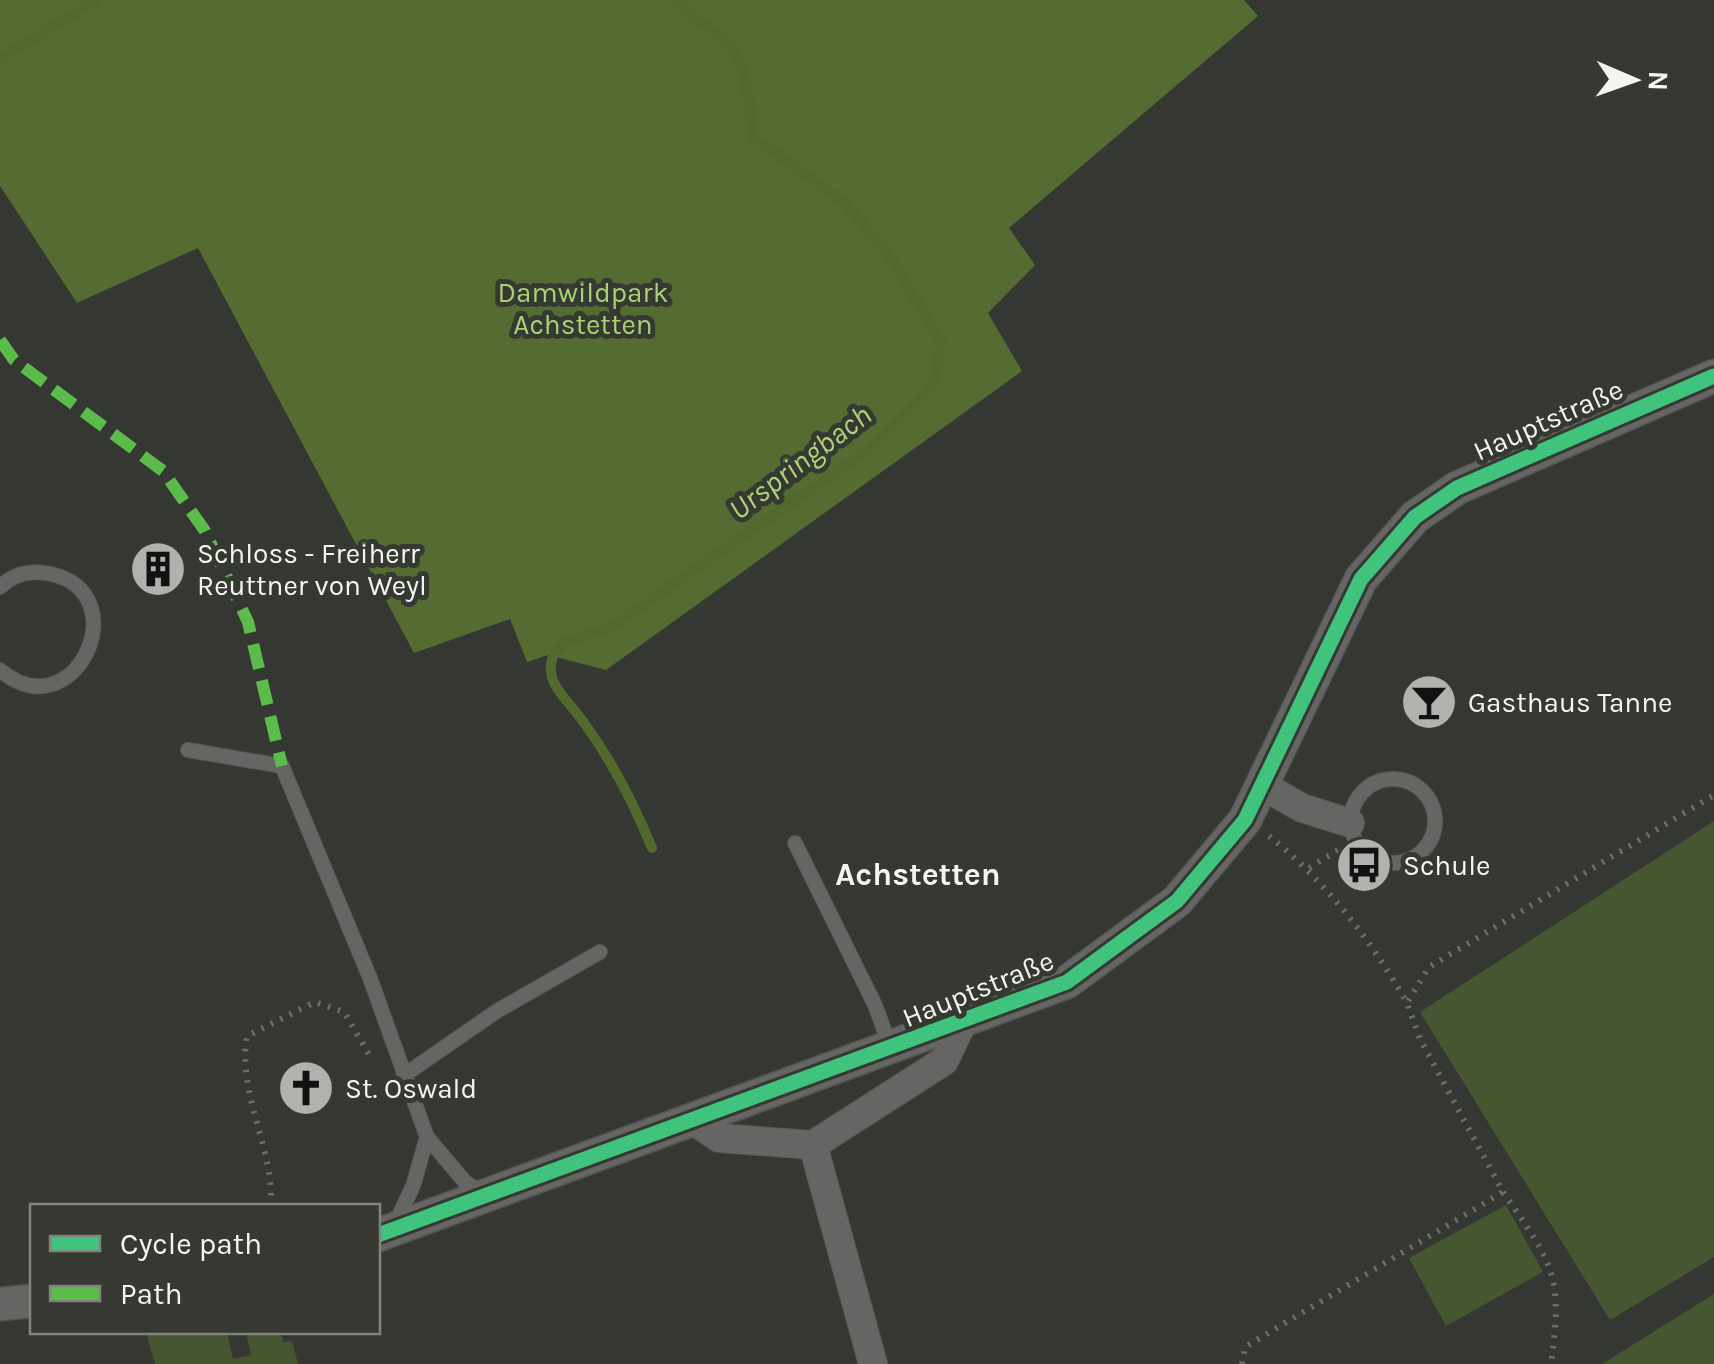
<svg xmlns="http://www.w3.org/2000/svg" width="1714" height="1364" viewBox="0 0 1714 1364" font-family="Karla,sans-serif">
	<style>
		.green { fill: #465630 }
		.forest { fill: #546b31 }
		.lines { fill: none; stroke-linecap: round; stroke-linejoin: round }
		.stream { stroke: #52692d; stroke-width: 10 }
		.service-casing { stroke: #555652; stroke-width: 16 }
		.minor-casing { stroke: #555652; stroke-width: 30 }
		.tertiary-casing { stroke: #555652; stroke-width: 35 }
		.path { stroke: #6b6d69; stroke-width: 6; stroke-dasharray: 2.5 8; stroke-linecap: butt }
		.service { stroke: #656664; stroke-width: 14 }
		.minor { stroke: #656664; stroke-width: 28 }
		.tertiary { stroke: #656664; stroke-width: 32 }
		.quiet { stroke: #5cbc4b; stroke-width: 12; stroke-dasharray: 25 12; stroke-linecap: butt }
		.cycleway-casing { stroke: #353931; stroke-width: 21 }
		.cycleway { stroke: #40c37c; stroke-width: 15 }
		.labels { text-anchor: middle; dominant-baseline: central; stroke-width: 10; stroke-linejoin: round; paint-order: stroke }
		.park-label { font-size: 28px; fill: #aad073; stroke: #353931 }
		.street-label { font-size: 28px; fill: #f3f5f0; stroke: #353931 }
		.poi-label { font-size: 28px; fill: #f3f5f0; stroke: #353931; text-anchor: start }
		.water-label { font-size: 30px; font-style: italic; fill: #afd477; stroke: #353931 }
		.quarter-label { font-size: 32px; font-weight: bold; fill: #f3f5f0; stroke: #353931 }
	</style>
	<rect width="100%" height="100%" fill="#353733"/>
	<path class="green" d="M1714 821V1257L1610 1320 1420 1012Z
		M1506 1205 1543 1272 1446 1326 1409 1258Z
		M1714 1294V1364H1602Z
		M146 1332H227L233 1359 251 1355 246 1332H281L283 1342 292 1341 298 1364H155Z"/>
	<path class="forest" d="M0 0H1244L1258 16 1009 228 1035 265 988 313 1022 371 606 670 548 655 527 662 510 619 414 653 198 248 77 303 0 186Z"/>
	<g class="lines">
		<path class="stream" d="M0 59 96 0
			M652 848C632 799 608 753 575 711 565 698 548 683 551 664 555 638 586 635 607 630L868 450 934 384 941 341 889 256 845 203 752 136C749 104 748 64 724 40 708 25 689 18 676 0"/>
		<g class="service-casing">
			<path id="service" d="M0 587C14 573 32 570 51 574 139 594 74 733 0 670
				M188 750 282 766 370 978 427 1137 413 1186 396 1222
				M1351 821a42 42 0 1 1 84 0a42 42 0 1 1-84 0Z
				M795 843 875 1005 891 1049
				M403 1076 497 1011 600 952
				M427 1137 465 1182 482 1193"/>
		</g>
		<g class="minor-casing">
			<path id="minor" d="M1262 785 1302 808 1350 823
				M694 1121 719 1138 813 1145 944 1061 962 1024
				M813 1145 873 1364"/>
		</g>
		<g class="tertiary-casing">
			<path id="tertiary" d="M378 1235 1067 982 1177 901 1245 820 1361 579 1415 517 1457 488 1714 376
				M0 1304 32 1301"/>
		</g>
		<path class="path" d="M1269 836C1325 881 1371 940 1407 1003L1429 967 1714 795
			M1309 868 1338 850
			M1503 1192C1554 1266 1563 1273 1551 1364
			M271 1206C274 1147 237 1094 247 1036L315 1002 344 1012 371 1058
			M1242 1364 1245 1347 1503 1192 1420 1039 1407 1003"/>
		<use href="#service" class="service"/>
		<use href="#minor" class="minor"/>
		<use href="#tertiary" class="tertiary"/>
		<path class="quiet" d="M0 340 14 360 163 471 205 531 248 622 282 766"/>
		<g class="cycleway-casing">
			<path id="cycleway" d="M378 1235 1067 982 1177 901 1245 820 1361 579 1415 517 1457 488 1714 376"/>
		</g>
		<use href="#cycleway" class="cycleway"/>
	</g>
	<defs>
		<g id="building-disc" transform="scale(2.875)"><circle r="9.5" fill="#b0b2ae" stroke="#353931"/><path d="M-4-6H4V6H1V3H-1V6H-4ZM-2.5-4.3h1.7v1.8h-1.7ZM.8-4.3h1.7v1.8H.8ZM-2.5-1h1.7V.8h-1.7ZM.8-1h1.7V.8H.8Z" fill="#111"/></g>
		<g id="bar-disc" transform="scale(2.875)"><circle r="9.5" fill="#b0b2ae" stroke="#353931"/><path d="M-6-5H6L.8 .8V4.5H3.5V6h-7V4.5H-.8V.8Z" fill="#111"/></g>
		<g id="bus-disc" transform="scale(2.875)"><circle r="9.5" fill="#b0b2ae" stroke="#353931"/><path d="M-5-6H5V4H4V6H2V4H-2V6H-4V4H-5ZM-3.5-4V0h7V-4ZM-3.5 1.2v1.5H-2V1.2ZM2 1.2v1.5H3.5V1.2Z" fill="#111"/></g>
		<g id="church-disc" transform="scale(2.875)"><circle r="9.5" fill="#b0b2ae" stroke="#353931"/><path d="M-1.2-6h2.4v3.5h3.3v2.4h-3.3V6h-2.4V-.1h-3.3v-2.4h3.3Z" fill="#111"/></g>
	</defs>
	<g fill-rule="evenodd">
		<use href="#building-disc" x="158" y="569"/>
		<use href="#bar-disc" x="1429" y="702"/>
		<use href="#bus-disc" x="1364" y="865"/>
		<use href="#church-disc" x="306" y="1088"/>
	</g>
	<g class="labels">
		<g class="park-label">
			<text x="583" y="292">Damwildpark<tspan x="583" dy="32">Achstetten</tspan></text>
		</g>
		<g class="street-label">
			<text transform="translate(1548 420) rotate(-24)">Hauptstraße</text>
			<text transform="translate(978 989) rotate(-22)">Hauptstraße</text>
		</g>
		<g class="poi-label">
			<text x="197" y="553">Schloss - Freiherr<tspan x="197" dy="32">Reuttner von Weyl</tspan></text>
			<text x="1468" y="702">Gasthaus Tanne</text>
			<text x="1403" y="865">Schule</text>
			<text x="345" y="1088">St. Oswald</text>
		</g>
		<g class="water-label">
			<text transform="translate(800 462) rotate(-37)">Urspringbach</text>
		</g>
		<g class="quarter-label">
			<text x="918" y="874">Achstetten</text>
		</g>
	</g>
	<rect x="30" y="1204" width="350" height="130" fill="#353931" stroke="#81847d" stroke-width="2.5"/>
	<rect x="50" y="1236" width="50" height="15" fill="#40c37c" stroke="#81847d" stroke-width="2.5"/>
	<text x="120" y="1254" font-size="30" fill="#f3f5f0">Cycle path</text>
	<rect x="50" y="1286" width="50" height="15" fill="#5cbc4b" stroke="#81847d" stroke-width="2.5"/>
	<text x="120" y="1304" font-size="30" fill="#f3f5f0">Path</text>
	<g transform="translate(1634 80) rotate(92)" stroke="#353931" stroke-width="8" paint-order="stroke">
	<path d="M0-8L18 38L0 25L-18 38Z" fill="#f3f5f0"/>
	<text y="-15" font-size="28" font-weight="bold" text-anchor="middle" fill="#f3f5f0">N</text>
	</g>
</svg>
